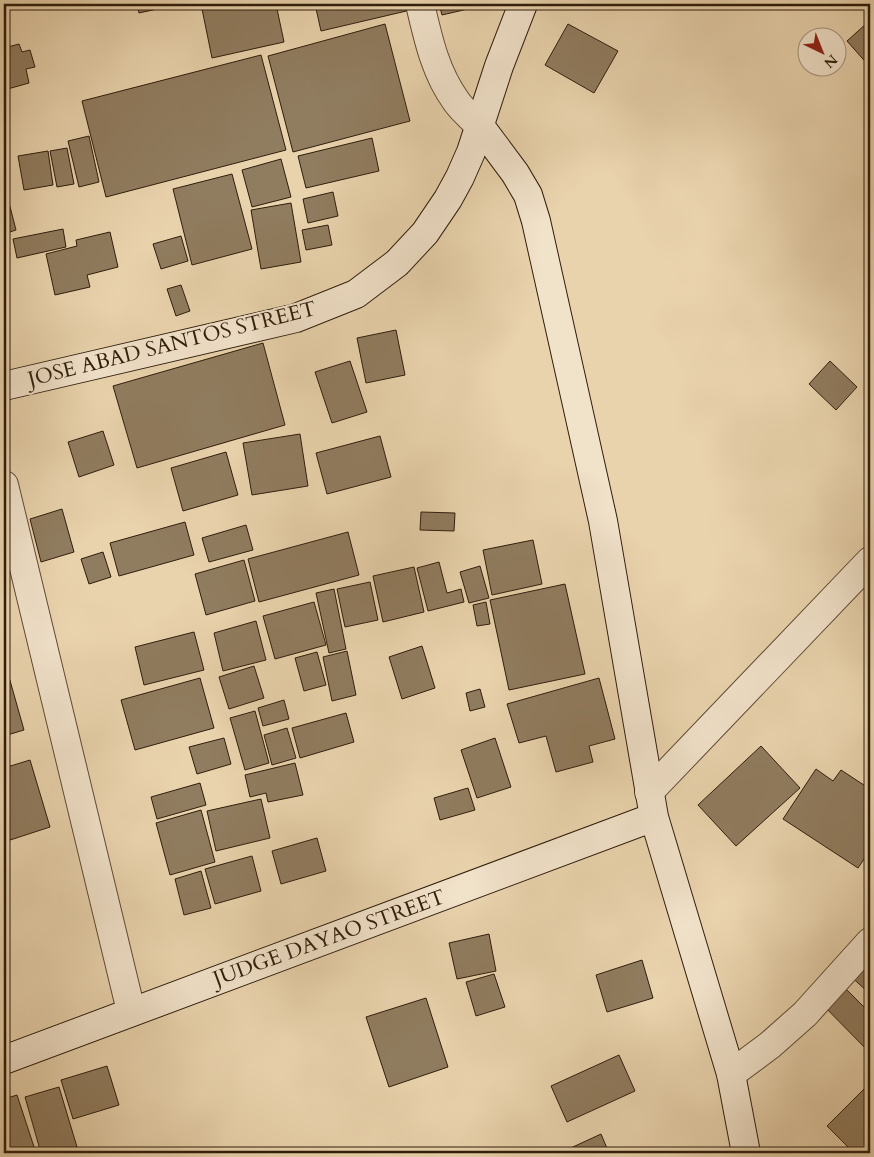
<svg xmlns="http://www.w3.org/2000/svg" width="874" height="1157" viewBox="0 0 874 1157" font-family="Cardo,serif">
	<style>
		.building { fill: #907c5f; stroke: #2f1d0b }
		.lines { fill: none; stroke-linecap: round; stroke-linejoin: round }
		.street-casing { stroke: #5e4a34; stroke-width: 30 }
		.secondary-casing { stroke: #2f1d0b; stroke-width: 30 }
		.street { stroke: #f1e2ca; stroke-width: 28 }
		.secondary { stroke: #f1e2ca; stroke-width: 28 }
		.labels { text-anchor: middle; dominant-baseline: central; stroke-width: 4; stroke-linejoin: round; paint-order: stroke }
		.street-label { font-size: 21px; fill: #2f1d0b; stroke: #f1e2ca }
	</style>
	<rect width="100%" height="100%" fill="#e9d3ad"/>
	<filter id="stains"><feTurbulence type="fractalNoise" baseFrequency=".004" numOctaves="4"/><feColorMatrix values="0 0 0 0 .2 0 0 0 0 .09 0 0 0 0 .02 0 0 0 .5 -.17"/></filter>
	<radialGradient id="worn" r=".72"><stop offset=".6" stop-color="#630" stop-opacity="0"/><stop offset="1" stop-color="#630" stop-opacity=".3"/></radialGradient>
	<path class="building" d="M4 4H12V6L4 8Z
		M137 4H180L139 13Z
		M201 4H276L284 42 212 58Z
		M315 4H414L415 9 321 31Z
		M439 4H485V5L442 15Z
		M867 23 870 26V67L847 41Z
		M385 24 410 121 293 152 268 56Z
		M568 24 618 51 594 93 545 65Z
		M19 44 22 52 30 50 35 67 26 69 29 83 4 90V48Z
		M261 55 286 150 106 197 82 101Z
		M89 136 99 182 79 187 68 141Z
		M372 138 379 171 306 188 298 156Z
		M67 148 74 184 57 187 50 151Z
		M48 151 53 185 24 190 18 156Z
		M281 159 291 197 252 207 242 170Z
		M232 174 252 249 192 265 173 189Z
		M6 191 16 230 4 234V192Z
		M333 192 338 216 308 223 303 199Z
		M291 203 301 262 261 269 251 210Z
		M328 225 332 245 306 250 302 230Z
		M63 229 66 247 17 258 13 239Z
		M110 232 118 267 87 275 90 287 55 295 46 254 77 246 76 240Z
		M181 236 188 261 161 269 153 244Z
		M181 285 190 311 176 316 167 289Z
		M396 330 405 375 366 383 357 338Z
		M263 343 285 425 137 468 113 386Z
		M350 361 367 412 332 423 315 372Z
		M830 361 857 387 836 410 809 384Z
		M103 431 114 465 79 477 68 442Z
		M300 434 308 486 252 495 243 443Z
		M380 436 391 477 327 494 316 453Z
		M226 452 238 495 183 511 171 468Z
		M62 509 74 552 41 562 30 519Z
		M421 512 455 513 454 531 420 530Z
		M185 522 194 555 119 576 110 543Z
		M246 525 253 550 209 562 202 538Z
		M348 532 359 575 259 602 248 559Z
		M533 540 542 584 492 595 483 550Z
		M103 552 111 577 89 584 81 559Z
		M244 560 255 601 206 615 195 574Z
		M439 562 447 593 461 589 464 602 428 611 417 568Z
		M480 566 489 598 469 603 460 572Z
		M414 567 424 612 383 622 373 576Z
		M370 582 378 620 345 627 337 589Z
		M565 584 585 674 509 690 490 600Z
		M334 589 346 649 329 653 316 593Z
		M314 602 326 645 275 659 263 616Z
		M486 602 490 624 477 626 473 605Z
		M256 621 266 660 223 671 214 633Z
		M194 632 204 670 144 685 135 647Z
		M422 646 435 688 402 699 389 657Z
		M347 651 356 695 332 701 323 657Z
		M317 652 326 685 304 691 295 658Z
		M254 666 264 698 229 709 219 677Z
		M7 670 24 730 4 736V671Z
		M200 678 214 728 135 750 121 700Z
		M599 678 615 739 589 746 593 762 556 772 546 736 519 743 507 704Z
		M480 689 485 707 470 711 466 693Z
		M284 700 289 719 263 726 258 708Z
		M255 711 269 763 245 770 230 718Z
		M346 713 354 742 300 758 292 728Z
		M287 728 296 758 272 765 264 735Z
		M224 738 231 764 197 774 189 747Z
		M495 738 511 787 477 798 461 750Z
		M761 746 800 788 736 846 698 805Z
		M30 760 50 827 4 842V768Z
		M295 763 303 795 268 802 266 793 250 797 245 775Z
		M816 769 833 781 841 770 870 789V850L858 868 783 819Z
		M200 783 206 805 157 819 151 797Z
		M468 788 475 810 440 820 434 798Z
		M261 799 270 838 216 851 207 811Z
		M201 810 215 862 170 875 156 823Z
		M317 838 326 871 281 884 272 851Z
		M252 856 261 891 215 904 205 869Z
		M201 871 211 908 184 915 175 879Z
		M489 934 496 971 457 979 449 943Z
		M870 952V994L846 972Z
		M642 960 653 998 607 1012 596 975Z
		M494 974 505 1007 476 1016 466 982Z
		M841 984 870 1013V1053L821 1003Z
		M426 998 448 1067 389 1087 366 1017Z
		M619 1055 635 1091 567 1122 551 1086Z
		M107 1066 119 1105 73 1119 61 1080Z
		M870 1083V1153H854L827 1126Z
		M59 1087 77 1147 56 1153H41L25 1097Z
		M17 1095 36 1153H4V1099Z
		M601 1134 609 1153H562V1152Z"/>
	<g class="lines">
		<g class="street-casing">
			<path id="street" d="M420 4C428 38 435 72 456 101 462 110 472 118 480 126
				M4 485 131 1011
				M649 792 870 561
				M731 1074 770 1045 805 1014 870 942"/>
		</g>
		<g class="secondary-casing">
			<path id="secondary" d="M480 126 515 173 528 195 536 221 603 521 654 817 731 1074 746 1153
				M4 386 296 318 356 294 397 263 425 233 448 199 460 177 471 152 499 66 523 4
				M4 1060 654 817"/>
		</g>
		<use href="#street" class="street"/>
		<use href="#secondary" class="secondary"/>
	</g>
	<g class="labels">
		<g class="street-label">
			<text transform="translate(172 344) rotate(-14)">JOSE ABAD SANTOS STREET</text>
			<text transform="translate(329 938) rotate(-20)">JUDGE DAYAO STREET</text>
		</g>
	</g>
	<rect width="874" height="1157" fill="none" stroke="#e9d3ad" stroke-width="20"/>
	<rect x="5" y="5" width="864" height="1147" fill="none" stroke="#2f1d0b" stroke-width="2.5"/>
	<rect x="10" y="10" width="854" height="1137" fill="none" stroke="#2f1d0b"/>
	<g transform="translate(822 52) rotate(137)"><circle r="24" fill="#f1e2ca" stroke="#a3937e"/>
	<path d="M0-4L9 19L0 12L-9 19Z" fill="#8f2418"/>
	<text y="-8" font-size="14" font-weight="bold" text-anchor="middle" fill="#2f1d0b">N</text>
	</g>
	<rect width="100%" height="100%" filter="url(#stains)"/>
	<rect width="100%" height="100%" fill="url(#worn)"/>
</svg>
